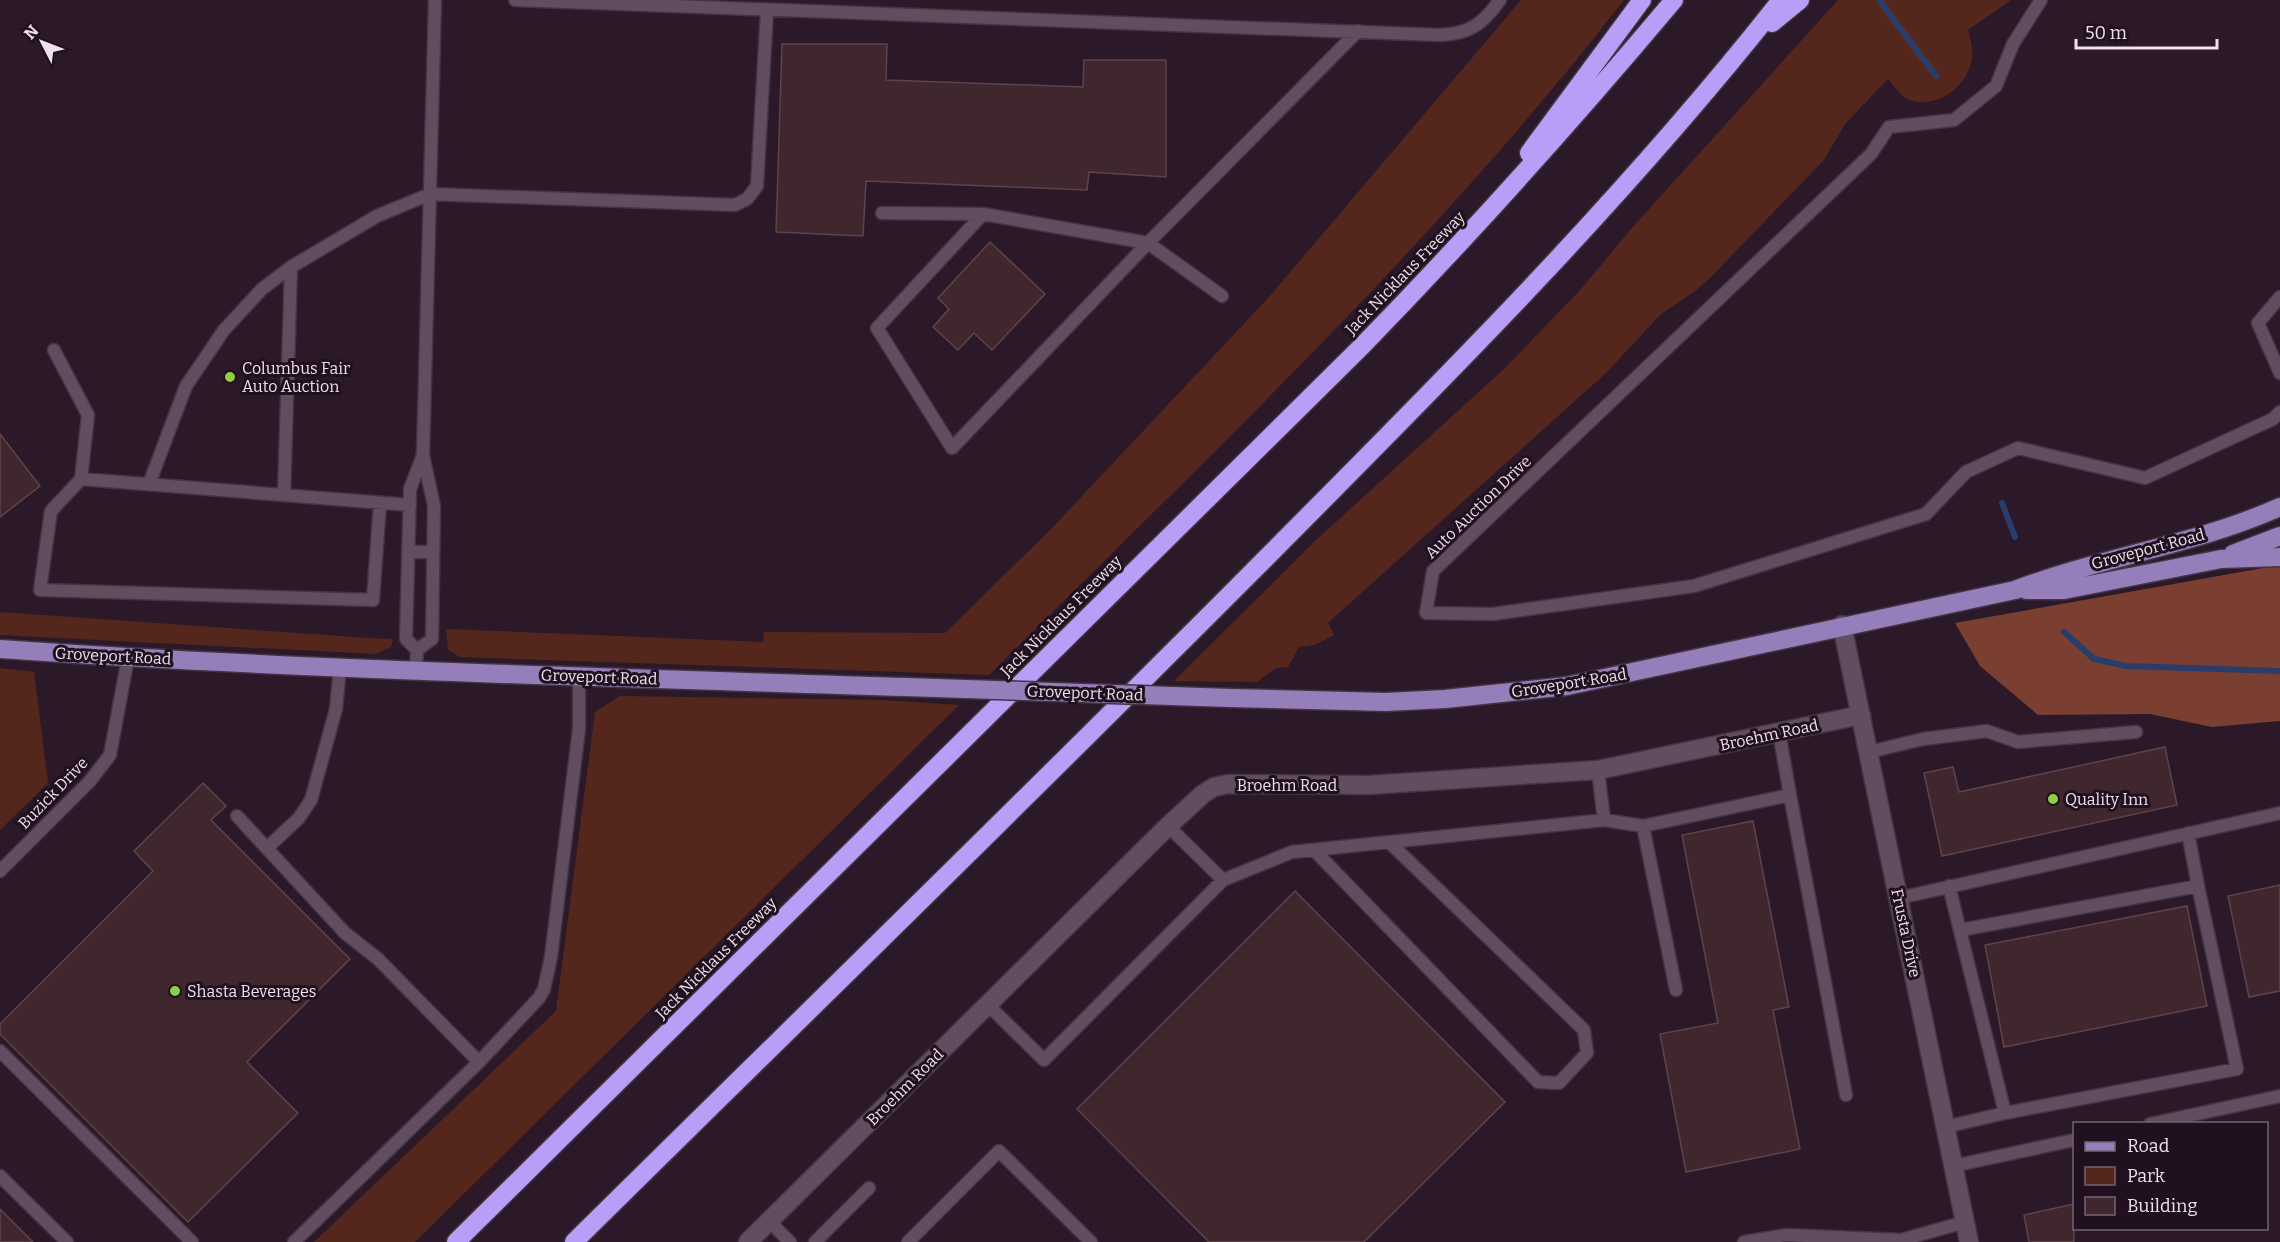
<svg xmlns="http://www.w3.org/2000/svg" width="2280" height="1242" viewBox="0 0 2280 1242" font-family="Bitter,serif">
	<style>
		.green { fill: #55271c }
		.forest { fill: #7a3f31 }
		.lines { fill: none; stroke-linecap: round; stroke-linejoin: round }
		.stream { stroke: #293d6c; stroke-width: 6 }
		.building { fill: #40272e; stroke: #5e434a; stroke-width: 1.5 }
		.lane-casing { stroke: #423542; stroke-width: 15 }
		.street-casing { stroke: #423542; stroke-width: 21 }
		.secondary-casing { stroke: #423542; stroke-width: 21 }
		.primary-casing { stroke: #423542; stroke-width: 21 }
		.highway-casing { stroke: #423542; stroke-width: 21 }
		.lane { stroke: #614d5f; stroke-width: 12 }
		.street { stroke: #614d5f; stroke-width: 18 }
		.secondary { stroke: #614d5f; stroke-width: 18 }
		.primary { stroke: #967ebb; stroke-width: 18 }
		.highway { stroke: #b99ef8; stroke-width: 18 }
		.primary-bridge-casing { stroke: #423542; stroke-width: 21; stroke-linecap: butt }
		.primary-bridge { stroke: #967ebb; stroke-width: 18 }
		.poi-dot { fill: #8dce43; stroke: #21101f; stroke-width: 2 }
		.labels { text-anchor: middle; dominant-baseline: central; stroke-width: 6; stroke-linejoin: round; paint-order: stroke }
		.street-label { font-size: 16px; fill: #ede1eb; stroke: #21101f }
		.poi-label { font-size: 16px; fill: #ede1eb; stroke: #21101f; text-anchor: start }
	</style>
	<rect width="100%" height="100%" fill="#2b1929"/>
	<path class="green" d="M1521 0H1624C1434 245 1208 457 989 675L460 657 448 650 446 629 763 642 764 632 945 633 1052 528 1270 296Z
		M1838 0H2011L1968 30C1970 39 1973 48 1972 57 1969 87 1935 111 1907 99 1900 95 1894 85 1888 79L1845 124 1824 160 1710 278 1694 292 1661 314 1606 373 1328 623 1334 635 1315 645 1299 647 1288 667 1276 668 1257 682 1174 681 1315 541 1504 369 1581 289 1630 230Z
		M0 612 369 638 393 639 391 647 376 654 0 635Z
		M0 668 34 672 48 783 0 830Z
		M620 696 882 700 959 705 415 1242H314L556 1011 595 712Z"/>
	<path class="forest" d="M2280 565V721L2212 727 2150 714 2038 715 1980 666 1955 623Z"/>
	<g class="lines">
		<path class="stream" d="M1879 0 1936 76
			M2002 503 2015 537
			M2064 632 2094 659 2126 666 2280 671"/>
	</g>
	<path class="building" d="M782 44H887L886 80 1083 87 1084 60H1166V177L1089 172 1087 190 866 181 863 236 776 232Z
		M990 242 1045 294 992 350 974 333 958 350 933 327 949 309 938 298Z
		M0 434 40 486 0 517Z
		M2165 747 2177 805 1942 856 1924 773 1953 767 1959 792Z
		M203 783 226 806 211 820 350 959 247 1062 298 1113 188 1222 0 1034V1024L153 871 134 851Z
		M1753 821 1789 1007 1773 1010 1800 1149 1686 1172 1660 1034 1718 1023 1682 835Z
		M2280 885V991L2249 997 2228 896Z
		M1295 891 1505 1102 1364 1242H1209L1077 1109Z
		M2187 906 2207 1006 2004 1047 1985 945Z
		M2074 1204V1242H2029L2024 1215Z
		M0 1209 33 1242H0Z"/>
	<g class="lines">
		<g class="lane-casing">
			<path id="lane" d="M515 0 1439 35C1469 34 1482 25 1500 0
				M2041 0 2013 44 1996 86 1954 120 1889 127 1871 154 1433 571 1426 613 1493 614 1694 586 1926 514 1966 472 2018 448 2145 478 2273 419 2280 412
				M882 213 983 214 1148 243 1222 296
				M983 214 877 328 952 448 1148 243 1358 31
				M2280 297 2258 323 2280 373
				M54 350 88 415 81 479
				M423 455 435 0
				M149 484 186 386 224 330 262 289 291 267 377 216 430 194 735 205 747 199 757 186 767 10
				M284 495 291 267
				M380 503 373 600 40 590 51 511 81 479 410 505
				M408 552H433
				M416 670 417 650 406 639 410 489 423 455 434 506 432 639 417 650
				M1779 732 1790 795
				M1869 752 1923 739 1987 731 2018 742 2136 732
				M1598 770 1604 820
				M237 816 345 933 378 959 479 1062 539 998 544 989 551 957 579 729V676
				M1168 826 1223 880
				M1643 826 1676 990
				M267 848 299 818 311 800 336 709 340 667
				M1314 850 1538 1082 1559 1083 1587 1053 1584 1030 1389 842
				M0 871 90 781 110 755 128 658
				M1899 898 2280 813
				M1960 930 2198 886 2188 833
				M988 1005 1044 1060 1223 880 1292 852 1604 820 1643 826 1790 795 1846 1095
				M0 1051 192 1242
				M2005 1113 2237 1069 2198 886
				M2150 1124 2280 1096
				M1945 1127 2005 1113 1949 886
				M1953 1166 2074 1140
				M0 1176 67 1242
				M769 1221 790 1242
				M294 1242 479 1062
				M815 1242 869 1188
				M908 1242 999 1151 1091 1242
				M1744 1242 1786 1235 1901 1240 1965 1222"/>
		</g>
		<g class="street-casing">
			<path id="street" d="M748 1242 1168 826 1203 794 1214 787 1228 784 1369 785 1598 770 1861 715"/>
		</g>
		<g class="secondary-casing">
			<path id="secondary" d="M1842 625 1969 1242"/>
		</g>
		<g class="primary-casing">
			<path id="primary" d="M2233 554 2280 536
				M2026 590H2064L2221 559 2280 557
				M0 649C302 670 604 677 906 687
				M1231 698 1386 702 1445 699 1567 686 2015 590C2101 557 2195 545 2280 507"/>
		</g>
		<g class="highway-casing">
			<path id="highway" d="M1772 23 1800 0
				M1529 153 1642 0
				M456 1242 1362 346C1471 234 1574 119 1674 0
				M574 1242C801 1018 1030 795 1255 569 1437 386 1621 203 1781 0"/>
		</g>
		<use href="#lane" class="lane"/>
		<use href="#street" class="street"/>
		<use href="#secondary" class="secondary"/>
		<use href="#primary" class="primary"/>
		<use href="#highway" class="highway"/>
		<g class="primary-bridge-casing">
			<path id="primary-bridge" d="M906 687 1231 698"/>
		</g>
		<use href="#primary-bridge" class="primary-bridge"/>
	</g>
	<g class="poi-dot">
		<circle cx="230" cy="377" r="6"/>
		<circle cx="2053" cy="799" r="6"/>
		<circle cx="175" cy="991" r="6"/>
	</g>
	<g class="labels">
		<g class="street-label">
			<text transform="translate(1405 273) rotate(-46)">Jack Nicklaus Freeway</text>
			<text transform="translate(1478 507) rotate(-44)">Auto Auction Drive</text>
			<text transform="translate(2148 549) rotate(-15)">Groveport Road</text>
			<text transform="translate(1061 616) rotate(-45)">Jack Nicklaus Freeway</text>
			<text transform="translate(113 656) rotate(3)">Groveport Road</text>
			<text transform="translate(599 677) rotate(2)">Groveport Road</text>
			<text transform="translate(1569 683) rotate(-9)">Groveport Road</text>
			<text transform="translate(1085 693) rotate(2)">Groveport Road</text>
			<text transform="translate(1769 735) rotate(-12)">Broehm Road</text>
			<text x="1287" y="785">Broehm Road</text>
			<text transform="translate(53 793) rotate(-46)">Buzick Drive</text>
			<text transform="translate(1906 933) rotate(78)">Frusta Drive</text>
			<text transform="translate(716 958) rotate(-45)">Jack Nicklaus Freeway</text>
			<text transform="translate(905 1087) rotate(-45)">Broehm Road</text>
		</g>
		<g class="poi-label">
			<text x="242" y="368">Columbus Fair<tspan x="242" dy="18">Auto Auction</tspan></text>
			<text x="2065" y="799">Quality Inn</text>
			<text x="187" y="991">Shasta Beverages</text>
		</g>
	</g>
	<rect x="2073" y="1122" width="195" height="108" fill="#21101f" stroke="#736471" stroke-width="1.5"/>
	<rect x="2085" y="1142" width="30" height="9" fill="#967ebb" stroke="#736471" stroke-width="1.5"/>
	<text x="2127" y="1152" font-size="18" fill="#ede1eb">Road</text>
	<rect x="2085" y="1167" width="30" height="18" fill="#55271c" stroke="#736471" stroke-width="1.5"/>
	<text x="2127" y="1182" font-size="18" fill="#ede1eb">Park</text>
	<rect x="2085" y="1197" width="30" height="18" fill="#40272e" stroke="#736471" stroke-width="1.5"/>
	<text x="2127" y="1212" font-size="18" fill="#ede1eb">Building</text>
	<g transform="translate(42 42) rotate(312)" stroke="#21101f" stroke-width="4.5" paint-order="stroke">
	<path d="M0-4.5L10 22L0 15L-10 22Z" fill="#ede1eb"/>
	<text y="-9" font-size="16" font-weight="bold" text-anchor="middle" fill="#ede1eb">N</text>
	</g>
	<path d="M2076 39v9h141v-9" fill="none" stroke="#ede1eb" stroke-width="3"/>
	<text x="2085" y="39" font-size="18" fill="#ede1eb" stroke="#21101f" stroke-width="4.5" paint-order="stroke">50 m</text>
</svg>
